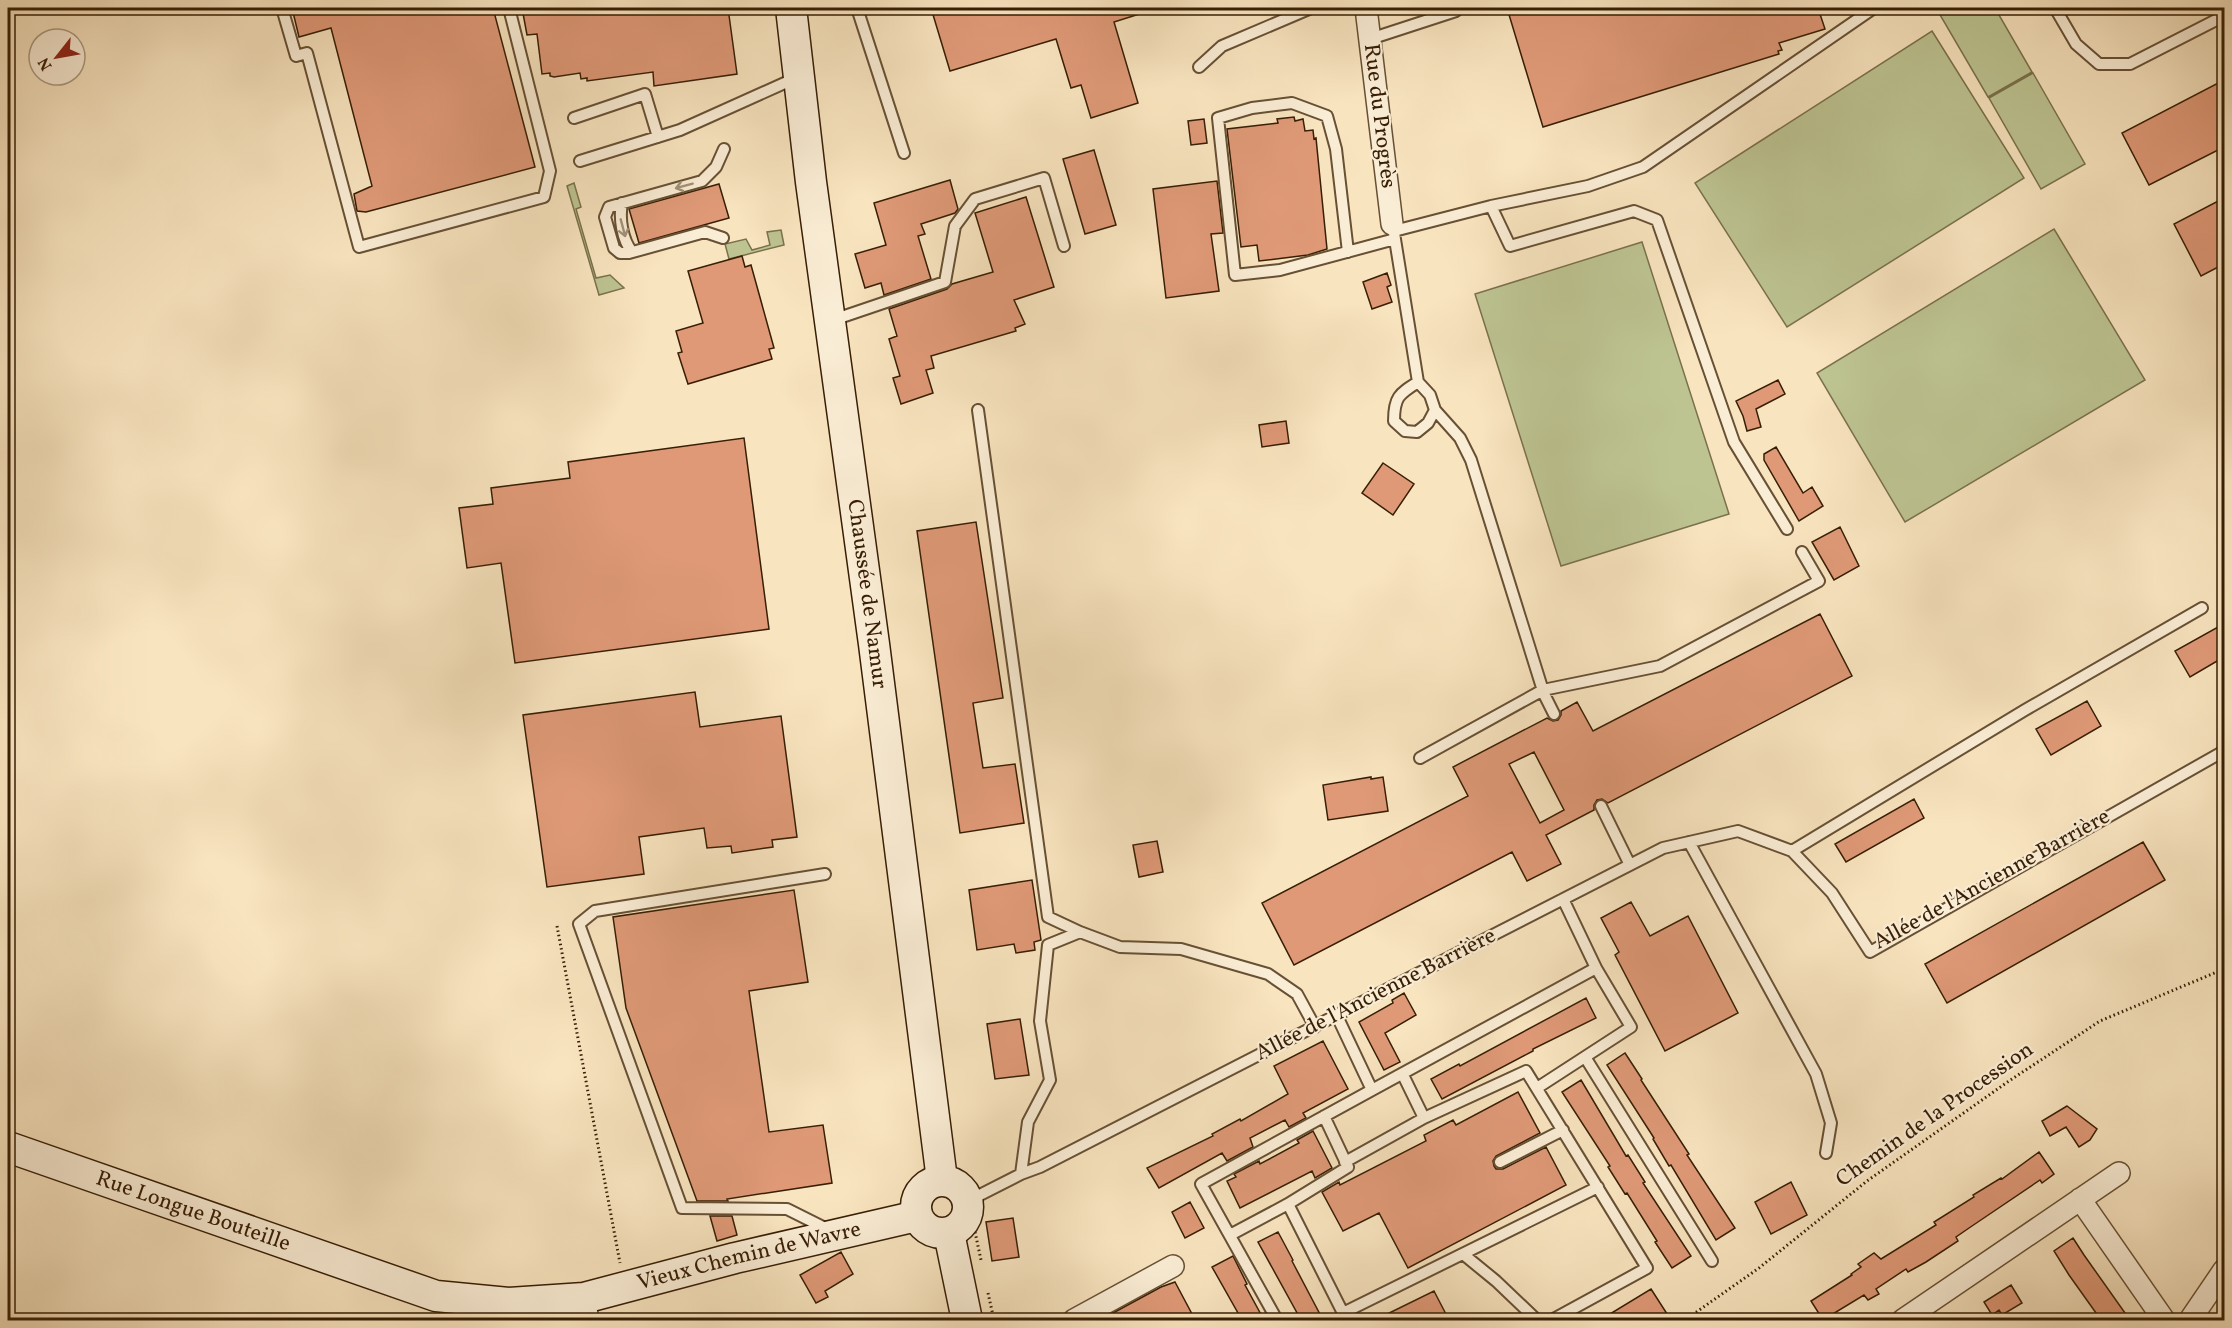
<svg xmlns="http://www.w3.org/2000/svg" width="2232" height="1328" viewBox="0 0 2232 1328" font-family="Vollkorn,serif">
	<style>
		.green { fill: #bdc492; stroke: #7a714c; stroke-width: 1.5 }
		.building { fill: #df9977; stroke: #371e05; stroke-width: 1.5; fill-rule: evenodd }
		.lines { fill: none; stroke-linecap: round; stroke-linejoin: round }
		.lane-casing { stroke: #675034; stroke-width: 14 }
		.street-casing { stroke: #675034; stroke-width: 24 }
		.secondary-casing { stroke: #371e05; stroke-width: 33 }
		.path { stroke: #371e05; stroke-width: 3; stroke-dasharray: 1.5 3; stroke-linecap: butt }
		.lane { stroke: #faedd5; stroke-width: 10 }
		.street { stroke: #faedd5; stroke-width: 21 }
		.secondary { stroke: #faedd5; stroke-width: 30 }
		.oneway { stroke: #a29077 }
		.labels { text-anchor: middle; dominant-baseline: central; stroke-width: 4.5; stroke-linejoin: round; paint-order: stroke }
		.street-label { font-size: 22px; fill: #371e05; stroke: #faedd5 }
	</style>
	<rect width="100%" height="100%" fill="#f8e4bf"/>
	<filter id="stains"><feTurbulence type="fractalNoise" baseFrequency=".00333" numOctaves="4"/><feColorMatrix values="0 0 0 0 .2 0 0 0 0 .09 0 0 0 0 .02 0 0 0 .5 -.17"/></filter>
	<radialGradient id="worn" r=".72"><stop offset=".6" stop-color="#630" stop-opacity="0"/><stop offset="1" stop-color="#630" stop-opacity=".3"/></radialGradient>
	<path class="green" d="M1936 8H1995L2032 72 1988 97Z
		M1932 31 2024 178 1787 327 1695 183Z
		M2033 73 2085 164 2041 189 1989 98Z
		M574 183 581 207 576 209 596 278 610 275 624 288 599 295 567 186Z
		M2054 229 2145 380 1905 522 1817 373Z
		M781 230 784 245 729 259 725 244 746 239 752 250 770 245 767 232Z
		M1642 242 1729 514 1561 566 1475 294Z"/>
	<path class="building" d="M292 8H493L535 167 366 212 357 211 354 194 372 186 331 28 299 37Z
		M522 8H728L737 74 654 86 653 72 587 81V78L581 79 580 73 554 77 550 76V73L542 74 537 34 527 35Z
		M931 8H1148L1149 11 1114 22 1138 103 1091 118 1081 85 1071 88 1056 39 950 71Z
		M1507 8H1818L1825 29 1779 43 1782 50 1778 51 1779 54 1543 127Z
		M2224 80V147L2149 185 2122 133Z
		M1294 117 1295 121 1303 119 1305 131 1313 130 1314 139 1316 138 1327 249 1308 255 1259 261 1257 245 1241 247 1227 129 1278 123 1277 119Z
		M1204 119 1207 143 1191 145 1188 121Z
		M1094 150 1116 225 1085 234 1063 159Z
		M950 180 958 209 955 213 921 224 925 234 918 236 931 279 884 295 881 283 865 288 855 254 886 245 874 203Z
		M1217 181 1223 233 1211 234 1219 291 1166 298 1153 189Z
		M719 184 729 218 639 243 629 209Z
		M1026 197 1054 287 1014 300 1025 324 1015 328 1016 331 931 356 934 368 926 370 933 393 901 404 893 378 900 376 889 339 897 336 889 309 947 289 952 284 993 272 975 213Z
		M2224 198V264L2201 276 2174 224Z
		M742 256 745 267 751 265 774 348 769 349 772 359 688 384 678 353 682 352 676 331 703 323 688 271Z
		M1387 273 1391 285 1387 287 1392 302 1372 309 1363 282Z
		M1778 380 1785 394 1756 409 1761 427 1747 431 1743 416 1736 401Z
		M1286 421 1289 443 1262 447 1259 425Z
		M744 438 769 629 515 663 501 563 467 568 459 508 493 504 491 488 570 478 568 462Z
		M1776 447 1803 493 1812 487 1823 506 1799 521 1764 460V454Z
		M1383 463 1414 484 1393 515 1362 493Z
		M976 522 1003 698 973 703 983 768 1015 764 1024 823 960 833 917 531Z
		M1840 527 1859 566 1834 580 1812 542Z
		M1820 614 1852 676 1608 803 1602 799 1597 800 1594 805V810L1546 835 1561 864 1527 881 1512 852 1294 965 1262 903 1468 796 1453 767 1547 718 1553 721 1558 720 1561 715V711L1577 702 1593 731ZM1534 752 1564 810 1540 823 1509 764Z
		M2218 627 2224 638V657L2190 677 2175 651Z
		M695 692 700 727 781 716 797 837 772 840 773 847 732 853 731 846 707 848 704 828 639 837 644 874 547 887 523 715Z
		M2087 701 2101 726 2051 755 2036 729Z
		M1371 777V779L1383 777 1388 811 1328 820 1323 785Z
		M1914 799 1924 818 1846 862 1835 844Z
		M1157 841 1163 872 1139 877 1133 845Z
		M2143 842 2165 880 1947 1003 1925 964Z
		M1032 880 1041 940 1034 942 1035 950 1016 953 1014 944 977 950 969 890Z
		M794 890 808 982 749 991 769 1132 823 1125 832 1183 727 1199 728 1201H697L626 1008 613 917Z
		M1631 902 1650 936 1688 916 1738 1013 1665 1051 1615 955 1619 952 1601 918Z
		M1404 993 1416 1015 1385 1033 1400 1062 1384 1070 1359 1022 1393 1003 1392 1000Z
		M1586 998 1596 1018 1533 1049V1051L1442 1099 1431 1079 1459 1064 1460 1066Z
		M1020 1019 1029 1075 995 1079 987 1024Z
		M1323 1041 1348 1089 1303 1113 1306 1118 1289 1127 1285 1120 1250 1138 1253 1147 1227 1161 1222 1153 1159 1188 1147 1168 1213 1136 1212 1134 1240 1119 1241 1121 1288 1094 1274 1066Z
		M1625 1053 1642 1079 1641 1080 1689 1154 1687 1155 1735 1228 1716 1240 1671 1165 1669 1166 1653 1139 1654 1138 1607 1065Z
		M1581 1080 1626 1156 1628 1155 1645 1182 1643 1183 1691 1256 1672 1268 1655 1242 1657 1241 1627 1193 1625 1194 1608 1167 1610 1166 1562 1092Z
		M1518 1092 1540 1133 1496 1156 1493 1161 1494 1166 1496 1169H1503L1546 1147 1566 1185 1408 1268 1379 1213 1343 1231 1322 1192 1339 1182 1340 1185 1426 1141 1424 1135 1453 1120 1456 1125Z
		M2067 1106 2097 1129 2090 1140 2079 1147 2066 1127 2050 1136 2042 1121Z
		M1313 1131 1332 1168 1315 1178 1312 1171 1240 1208 1227 1181 1236 1177 1234 1174 1259 1161 1260 1164 1299 1143 1297 1140Z
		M2039 1152 2054 1174 2042 1183 2040 1180 1972 1226 1956 1237 1958 1241 1926 1262 1908 1272 1906 1269 1876 1289 1879 1294 1868 1300 1864 1295 1823 1320 1811 1301 1852 1275 1851 1274 1861 1267 1858 1264 1874 1253 1881 1259 1936 1225 1934 1222 1974 1197 1973 1195 2001 1178 2002 1179Z
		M1791 1182 1807 1215 1771 1234 1755 1202Z
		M1190 1202 1204 1228 1185 1238 1172 1212Z
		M710 1216H732L737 1235 717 1241Z
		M1013 1218 1019 1257 992 1261 986 1222Z
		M1278 1232 1293 1260 1292 1261 1323 1320H1301L1258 1242Z
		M2073 1238 2084 1255 2130 1320H2101L2069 1275 2054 1251Z
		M841 1252 853 1274 825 1291 828 1297 816 1303 800 1275Z
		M1233 1256 1247 1284 1245 1285 1264 1320H1242L1212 1267Z
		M1175 1282 1192 1314 1181 1320H1100L1161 1287Z
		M2011 1285 2022 1303 2002 1315 1999 1310 1992 1315 1984 1302Z
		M1651 1289 1671 1320H1600Z
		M1434 1291 1449 1320H1375Z"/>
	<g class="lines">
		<g class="lane-casing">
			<path id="lane" d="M282 8 296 56 307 53 359 247 544 197 550 171 509 8
				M857 8 904 153
				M2055 8 2076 44 2099 64H2130L2224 16
				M1370 39 1456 11
				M1199 67 1222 46 1309 9 1308 8
				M574 118 645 94 658 137
				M580 161 680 130 798 77
				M622 203C619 218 622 239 632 252
				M1491 206 1588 186 1643 167 1874 8
				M1394 231 1491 206 1510 246 1634 211 1657 220 1734 442 1787 529
				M1394 233 1418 382 1430 395 1435 410 1428 423 1417 432 1405 431 1394 421C1394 397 1399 394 1418 382
				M723 238 705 232 629 253H620L614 248 605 217 609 207 702 181 716 167 724 149
				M1348 252 1336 149 1327 116 1292 103 1252 108 1218 118 1235 275 1280 270 1395 239
				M833 320 945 282 955 226 975 199 1044 178 1064 246
				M978 410 1048 917 1080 932
				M1435 410 1460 438 1471 460 1544 694 1554 714
				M1420 758 1543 690 1660 666 1819 581 1802 552
				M1601 806 1630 865
				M1689 842 1816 1074 1831 1123 1826 1153
				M1792 851 2025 710 2202 608
				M825 874 595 911 579 924 682 1208 787 1209 829 1230
				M1563 899 1596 968
				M1585 1057 1712 1261
				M1403 1075 1424 1118 1526 1071 1647 1268 1552 1320
				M1372 1090 1596 968 1631 1027 1537 1088
				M1345 1162 1424 1118
				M1500 1162 1563 1130
				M1021 1174 1028 1122 1050 1080 1040 1021 1048 945 1080 932 1120 947 1181 949 1268 974 1297 994 1315 1027
				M968 1201 1021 1174 1040 1167 1663 848 1738 831 1792 851 1832 893 1870 952 2224 751
				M1288 1204 1348 1167 1324 1116
				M1230 1235 1288 1204 1343 1313 1598 1187
				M1463 1254 1496 1281 1537 1320
				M1277 1320 1201 1184 1372 1090 1337 1016"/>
		</g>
		<g class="street-casing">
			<path id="street" d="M1366 8 1392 224
				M2080 1199 2164 1320
				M584 1298 588 1320
				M1074 1320 1173 1266
				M1903 1320 2119 1173
				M2190 1320 2224 1270"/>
		</g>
		<g class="secondary-casing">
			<g id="secondary">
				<path id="s1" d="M791 8 811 182 874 644 942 1180"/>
				<path id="s2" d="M8 1147 436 1296 509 1303 584 1298 735 1258 917 1216"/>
				<circle cx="942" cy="1207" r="26"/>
				<path d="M949 1233 967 1320"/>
			</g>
		</g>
		<path class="path" d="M557 926 620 1263
			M975 1232 981 1260
			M988 1293 994 1320
			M1685 1320 1759 1268 1867 1181 2009 1081 2100 1021 2224 969"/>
		<use href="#lane" class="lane"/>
		<use href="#street" class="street"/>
		<use href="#secondary" class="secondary"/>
	</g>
	<defs><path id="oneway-shaft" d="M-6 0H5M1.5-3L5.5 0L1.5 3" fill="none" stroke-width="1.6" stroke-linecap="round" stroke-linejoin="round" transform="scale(1.5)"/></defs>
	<g class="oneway">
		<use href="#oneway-shaft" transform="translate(684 186) rotate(165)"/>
		<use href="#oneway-shaft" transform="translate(623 228) rotate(75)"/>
	</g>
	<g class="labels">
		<g class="street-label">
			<text transform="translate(1379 116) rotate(83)">Rue du Progrès</text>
			<text stroke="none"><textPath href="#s1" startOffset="591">Chaussée de Namur</textPath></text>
			<text transform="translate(1992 880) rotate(-29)">Allée de l'Ancienne Barrière</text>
			<text transform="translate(1376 995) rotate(-27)">Allée de l'Ancienne Barrière</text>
			<text transform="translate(1935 1115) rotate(-35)">Chemin de la Procession</text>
			<text stroke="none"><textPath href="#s2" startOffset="196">Rue Longue Bouteille</textPath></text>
			<text stroke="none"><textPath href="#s2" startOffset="772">Vieux Chemin de Wavre</textPath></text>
		</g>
	</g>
	<rect width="2232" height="1328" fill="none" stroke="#f8e4bf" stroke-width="30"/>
	<rect x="9" y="9" width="2214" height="1310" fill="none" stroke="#371e05" stroke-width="3"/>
	<rect x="15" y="15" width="2202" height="1298" fill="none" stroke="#371e05" stroke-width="1.5"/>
	<g transform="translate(57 57) rotate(239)"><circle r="28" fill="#faedd5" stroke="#ac9a82" stroke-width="1.5"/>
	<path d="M0-4.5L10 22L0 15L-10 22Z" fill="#8f2418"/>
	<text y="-9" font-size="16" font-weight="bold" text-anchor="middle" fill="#371e05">N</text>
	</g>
	<rect width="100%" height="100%" filter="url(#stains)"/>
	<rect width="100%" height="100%" fill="url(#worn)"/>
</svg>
